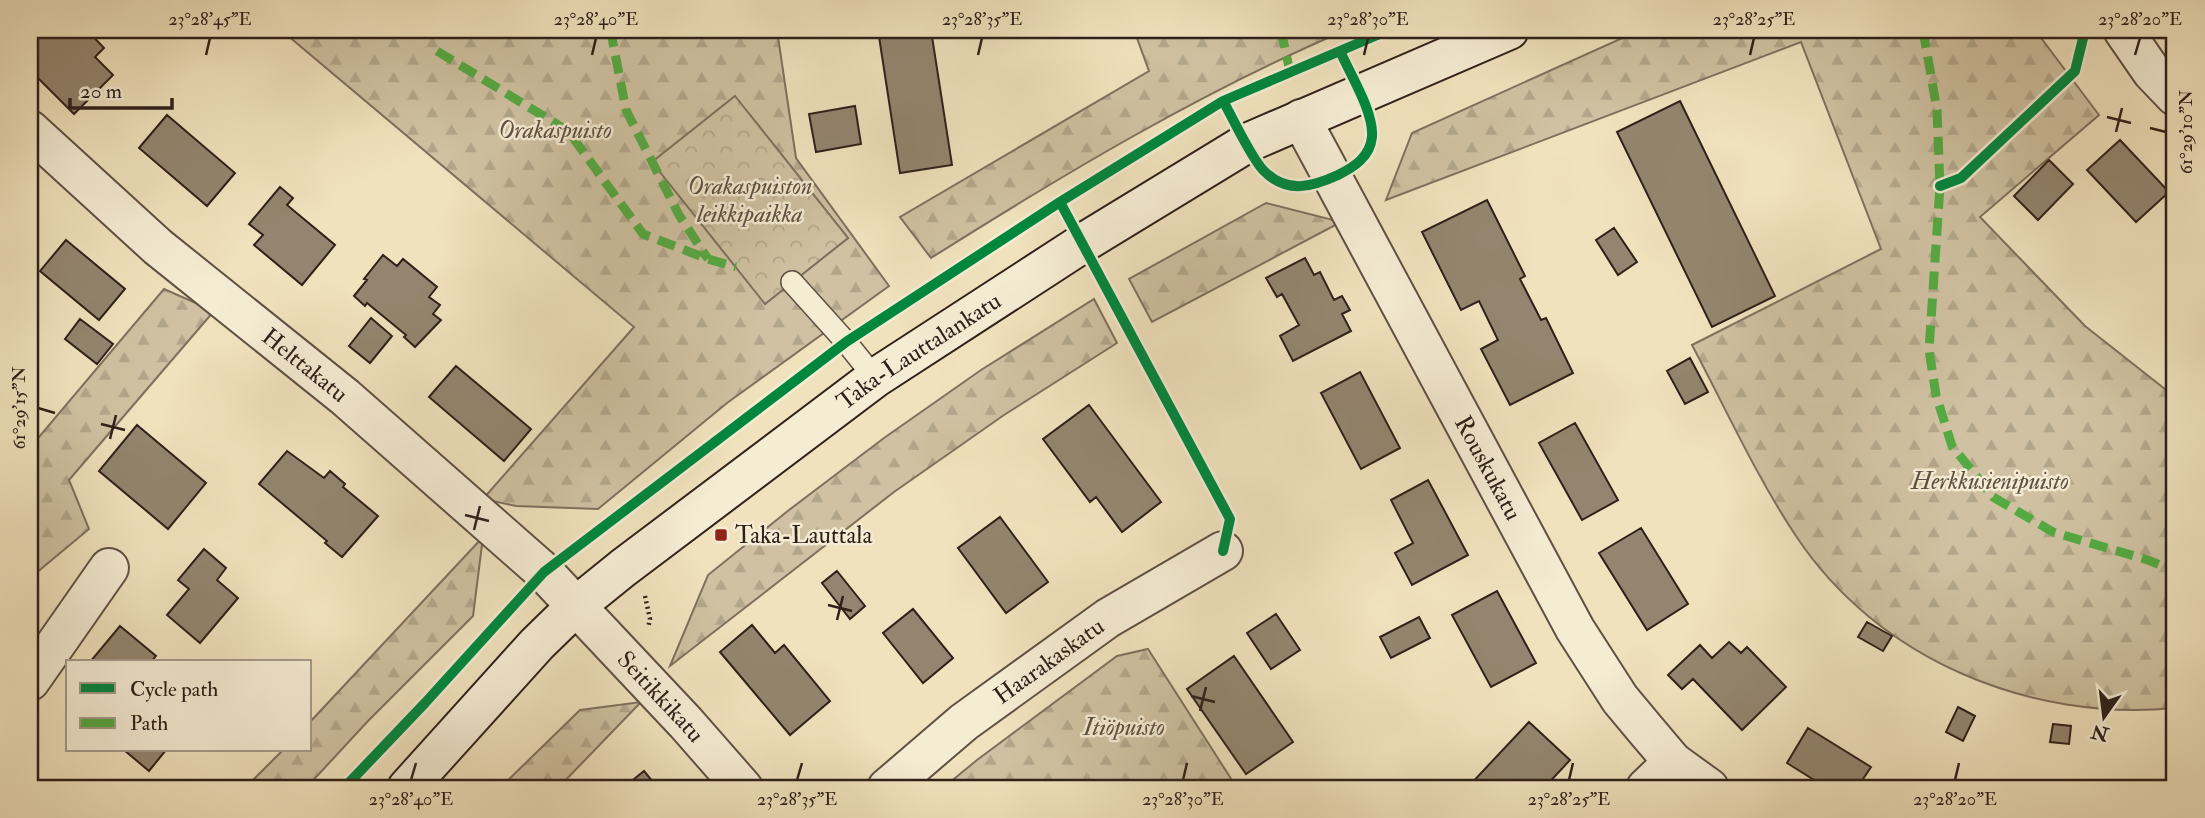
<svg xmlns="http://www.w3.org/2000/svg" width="2205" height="818" viewBox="0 0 2205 818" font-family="'IM FELL Double Pica',serif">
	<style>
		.forest { fill: url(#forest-firs); stroke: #7f705e; stroke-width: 2; fill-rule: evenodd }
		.park { fill: url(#park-crowns); stroke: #7f705e; stroke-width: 2 }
		.building { fill: #93856f; stroke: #2f201a; stroke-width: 2 }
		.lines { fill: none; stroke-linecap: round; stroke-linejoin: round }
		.service-casing { stroke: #5f5043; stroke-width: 24 }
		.minor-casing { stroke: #5f5043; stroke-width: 42 }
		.secondary-casing { stroke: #2f201a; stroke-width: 42 }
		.path { stroke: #2f201a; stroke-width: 4.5; stroke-dasharray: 2 3.5; stroke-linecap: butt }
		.service { stroke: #f5ecd4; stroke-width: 21 }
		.minor { stroke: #f5ecd4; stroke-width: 38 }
		.secondary { stroke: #f5ecd4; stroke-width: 38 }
		.quiet { stroke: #54aa42; stroke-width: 9; stroke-dasharray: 18 9; stroke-linecap: butt }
		.cycleway-casing { stroke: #f5ecd4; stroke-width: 15 }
		.cycleway { stroke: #00873e; stroke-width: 10 }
		.ticks { fill: none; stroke: #2f201a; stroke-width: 2.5 }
		.poi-dot { fill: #8f2418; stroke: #f5ecd4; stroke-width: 2.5 }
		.labels { text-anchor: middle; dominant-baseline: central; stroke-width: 5; stroke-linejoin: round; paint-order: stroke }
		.park-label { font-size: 24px; font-style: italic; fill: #5f5042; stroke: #f5ecd4 }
		.street-label { font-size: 24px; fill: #2f201a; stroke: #f5ecd4 }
		.poi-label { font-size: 24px; fill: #2f201a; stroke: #f5ecd4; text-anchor: start }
		.neatline { fill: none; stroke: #2f201a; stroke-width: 2.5 }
		.ticks-label { font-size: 18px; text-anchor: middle; fill: #2f201a }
	</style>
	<defs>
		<pattern id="forest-firs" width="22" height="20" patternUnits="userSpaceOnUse" patternTransform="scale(1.75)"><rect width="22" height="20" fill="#cfc1a1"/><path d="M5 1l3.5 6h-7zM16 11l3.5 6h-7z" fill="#b2a68a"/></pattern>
		<pattern id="park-crowns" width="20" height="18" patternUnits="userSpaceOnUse" patternTransform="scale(1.75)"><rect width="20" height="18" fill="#cfc1a1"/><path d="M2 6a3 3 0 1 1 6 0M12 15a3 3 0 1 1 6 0" fill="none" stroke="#b2a68a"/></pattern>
	</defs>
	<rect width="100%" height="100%" fill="#f0e2bd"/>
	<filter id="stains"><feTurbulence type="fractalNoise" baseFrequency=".00286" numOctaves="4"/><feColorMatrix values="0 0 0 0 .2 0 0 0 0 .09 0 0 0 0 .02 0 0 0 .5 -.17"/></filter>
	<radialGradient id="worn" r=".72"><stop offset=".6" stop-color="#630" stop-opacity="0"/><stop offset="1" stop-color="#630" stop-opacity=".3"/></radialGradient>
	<path class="forest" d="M281 30H777L796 158 889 286 727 403 598 509 516 506 483 499 634 327ZM735 97 848 238 765 303 653 163Z
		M1134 30H1346C1201 92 1064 174 931 258L900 217 1149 71Z
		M1640 30H2035L2099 115 1980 217 2085 326 2175 397V708C2031 722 1878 660 1796 536 1756 476 1726 409 1692 345L1881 249 1801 42 1386 200 1412 133Z
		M1266 203 1341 222 1152 322 1129 279Z
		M164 289 214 311 69 480 89 529 30 578V440L34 443Z
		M1094 299 1117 343 1004 415 894 492 670 666 708 575 789 510 884 438 981 370Z
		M483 537 473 616 368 721 306 788H245L283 750H310V722Z
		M1148 649 1237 788H943L977 760 1117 656Z
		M641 702 558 788H500L580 710Z"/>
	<path class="park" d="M735 96 848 238 765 304 652 162Z"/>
	<path class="building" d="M30 30H87L104 48 95 57 113 75 74 114 30 70Z
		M878 30H931L952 165 900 173Z
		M1680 101 1775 296 1712 327 1617 132Z
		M855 106 861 144 816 152 809 114Z
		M167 115 235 173 207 206 139 148Z
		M2120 140 2169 192 2136 222 2087 170Z
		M2049 160 2073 184 2038 220 2014 196Z
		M280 187 293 198 287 205 335 245 302 285 254 245 263 235 249 224Z
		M1487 200 1525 276 1520 279 1541 320 1546 318 1573 373 1510 405 1481 349 1498 340 1479 301 1461 310 1422 232Z
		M1614 228 1637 262 1618 275 1596 240Z
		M66 240 125 289 99 320 40 271Z
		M383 255 397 266 403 259 437 287 429 297 440 305 433 314 441 320 415 347 404 337 406 335 367 303 365 306 354 296 367 280 364 279Z
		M1305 258 1314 275 1320 272 1334 300 1342 296 1350 310 1342 314 1351 331 1293 361 1280 336 1299 325 1282 294 1277 297 1266 278Z
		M371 318 392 336 370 363 349 346Z
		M80 319 113 344 97 364 65 339Z
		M1690 358 1708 392 1685 404 1667 371Z
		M456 366 531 429 504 461 429 397Z
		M1360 372 1400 448 1361 469 1321 393Z
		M1089 405 1161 502 1122 532 1096 497 1090 502 1043 439Z
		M1575 423 1618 500 1582 520 1539 443Z
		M137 425 206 483 168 529 99 471Z
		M287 451 324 478 330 471 345 484 343 487 378 516 342 557 325 543 327 541 259 484Z
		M1428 480 1468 555 1412 585 1395 553 1413 543 1391 500Z
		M1000 517 1048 582 1006 613 958 548Z
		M1641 528 1688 604 1647 630 1599 553Z
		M204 549 226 568 217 580 238 598 200 643 167 615 189 589 178 580Z
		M837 571 865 606 850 619 822 583Z
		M1497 591 1536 663 1491 687 1452 615Z
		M913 609 953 658 923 683 883 633Z
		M1276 614 1300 650 1271 669 1247 633Z
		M1419 617 1430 638 1391 658 1380 637Z
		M1867 622 1892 636 1883 651 1858 637Z
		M752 625 775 653 784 645 830 701 790 735 720 652Z
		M120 626 156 656 151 662H90Z
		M1729 642 1741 653 1747 647 1786 687 1742 730 1693 679 1682 689 1668 675 1700 645 1712 658Z
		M1234 656 1293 742 1246 774 1187 689Z
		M1958 707 1975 716 1963 741 1946 732Z
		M1529 722 1570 760 1544 788H1467Z
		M2053 724 2071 726 2069 744 2050 742Z
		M1808 728 1871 767 1857 788H1827L1787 763Z
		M124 750H166L149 771Z
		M644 771 658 788H623Z"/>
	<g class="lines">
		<g class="service-casing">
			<path id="service" d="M792 282 846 342 875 378"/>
		</g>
		<g class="minor-casing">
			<g id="minor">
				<path d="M2123 30 2152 72 2175 96"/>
				<path id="s1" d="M1301 119 1575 629 1620 699 1645 729 1673 762 1709 788"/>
				<path id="s2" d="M30 130 158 247 345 397 544 572 686 723 743 788"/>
				<path d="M30 681 109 568"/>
				<path id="s3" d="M887 788 964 722 1108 618 1223 551"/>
				<path d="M1646 788 1673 762"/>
			</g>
		</g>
		<g class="secondary-casing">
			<g id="secondary">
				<path id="s4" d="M407 788 537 644 576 606 623 568 875 378 1083 243 1247 143 1509 30"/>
			</g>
		</g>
		<path class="path" d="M1354 30 1359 43
			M645 596 650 619 648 628"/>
		<use href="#service" class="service"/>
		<use href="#minor" class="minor"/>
		<use href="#secondary" class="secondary"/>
		<path class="quiet" d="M608 30 612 38 626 110 679 215 708 259
			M1281 30 1290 72
			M1923 30 1937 110 1940 186 1929 350 1936 395 1952 446 1993 497 2053 532 2148 560 2175 571
			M437 51 568 131 643 234 708 259 736 267"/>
		<g class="cycleway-casing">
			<path id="cycleway" d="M1223 101C1233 118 1251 158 1264 171 1287 194 1312 187 1338 175 1354 167 1370 157 1372 137 1374 112 1350 74 1340 51
				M1940 186 1961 178 2075 71 2085 30
				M1060 202 1230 519 1223 551
				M344 788 425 703 544 572 846 342 1060 202 1223 101 1389 30"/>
		</g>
		<use href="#cycleway" class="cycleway"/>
	</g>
	<path class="ticks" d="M206 55 210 38M592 55 596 38M978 55 982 38M1364 55 1368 38M1750 55 1754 38M2135 55 2140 38M2107 117 2131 123M2150 128 2166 132M2116 132 2122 108M38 408 55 413M101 424 125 430M110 439 116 415M465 515 489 521M474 530 480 506M828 605 852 611M837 620 843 596M1191 696 1215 702M1200 711 1206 687M411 780 416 763M797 780 802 763M1183 780 1187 763M1569 780 1573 763M1955 780 1959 763"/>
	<rect class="poi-dot" x="714" y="528" width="14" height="14" rx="3.5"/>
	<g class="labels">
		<g class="park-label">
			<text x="555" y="130">Orakaspuisto</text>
			<text x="750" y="186">Orakaspuiston<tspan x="750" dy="28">leikkipaikka</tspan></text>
			<text x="1990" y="481">Herkkusienipuisto</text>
			<text x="1124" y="727">Itiöpuisto</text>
		</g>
		<g class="street-label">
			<text stroke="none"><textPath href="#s4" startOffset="676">Taka-Lauttalankatu</textPath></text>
			<text stroke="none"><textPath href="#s2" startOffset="362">Helttakatu</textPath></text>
			<text stroke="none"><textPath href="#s1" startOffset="396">Rouskukatu</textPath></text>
			<text stroke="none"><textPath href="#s3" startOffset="206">Haarakaskatu</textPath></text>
			<text stroke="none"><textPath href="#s2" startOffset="849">Seitikkikatu</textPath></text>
		</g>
		<g class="poi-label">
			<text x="735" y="535">Taka-Lauttala</text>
		</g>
	</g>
	<rect width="2205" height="818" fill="none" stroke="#f0e2bd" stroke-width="77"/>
	<rect x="66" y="660" width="245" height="91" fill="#f5ecd4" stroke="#a69a8a" stroke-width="2"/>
	<rect x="80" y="683" width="35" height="10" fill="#00873e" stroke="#a69a8a" stroke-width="2"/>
	<text x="130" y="696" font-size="21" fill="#2f201a">Cycle path</text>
	<rect x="80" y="718" width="35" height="10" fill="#54aa42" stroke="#a69a8a" stroke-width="2"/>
	<text x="130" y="730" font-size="21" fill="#2f201a">Path</text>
	<g transform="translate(2104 717) rotate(194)" stroke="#f5ecd4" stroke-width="5" paint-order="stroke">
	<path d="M0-5L12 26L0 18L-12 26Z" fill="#2f201a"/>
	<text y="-10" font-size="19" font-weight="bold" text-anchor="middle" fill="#2f201a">N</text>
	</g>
	<path d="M70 98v10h102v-10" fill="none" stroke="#2f201a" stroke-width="3.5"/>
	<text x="80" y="98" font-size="21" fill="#2f201a" stroke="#f5ecd4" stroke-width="5" paint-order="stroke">20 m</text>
	<rect x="38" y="38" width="2128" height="742" class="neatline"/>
	<g class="ticks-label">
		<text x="210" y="25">23°28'45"E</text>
		<text x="596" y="25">23°28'40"E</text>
		<text x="982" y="25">23°28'35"E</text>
		<text x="1368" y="25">23°28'30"E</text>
		<text x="1754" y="25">23°28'25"E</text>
		<text x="2140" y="25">23°28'20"E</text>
		<text transform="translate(2186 132) rotate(-90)" y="6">61°29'10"N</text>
		<text transform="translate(19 408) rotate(-90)" y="6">61°29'15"N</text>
		<text x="411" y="805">23°28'40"E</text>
		<text x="797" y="805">23°28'35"E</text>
		<text x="1183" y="805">23°28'30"E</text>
		<text x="1569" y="805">23°28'25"E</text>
		<text x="1955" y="805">23°28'20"E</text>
	</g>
	<rect width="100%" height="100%" filter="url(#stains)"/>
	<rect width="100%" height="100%" fill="url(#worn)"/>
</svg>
